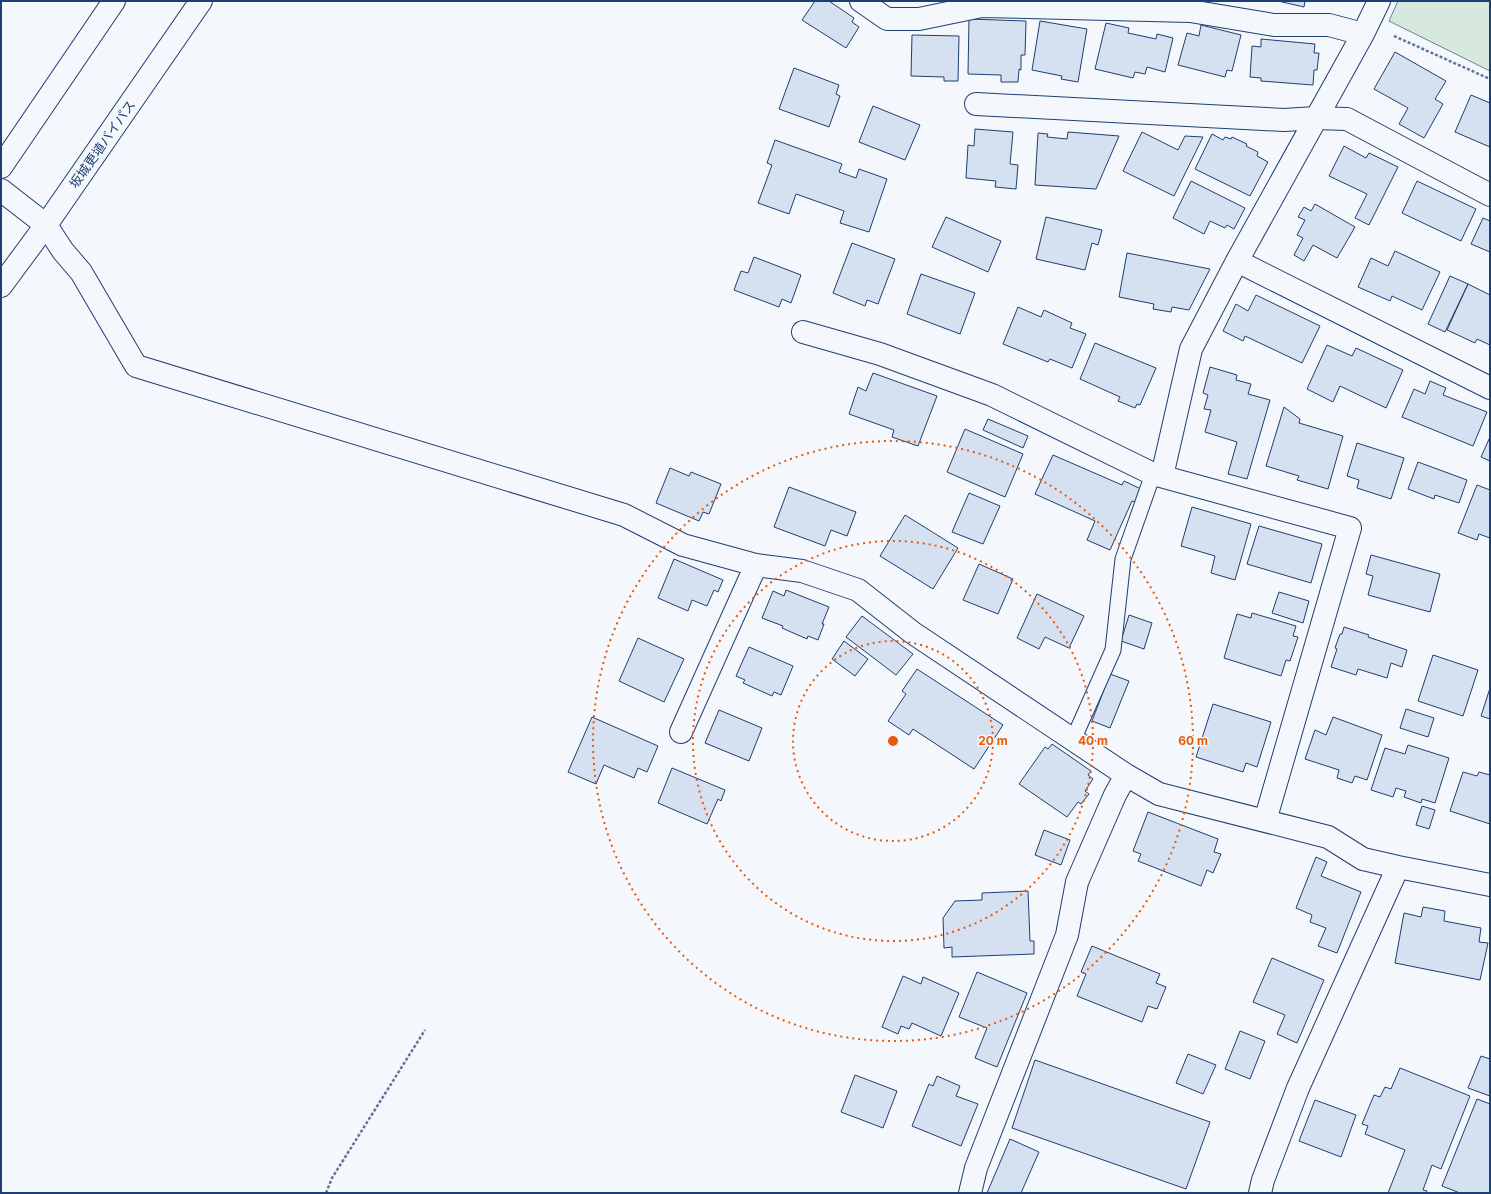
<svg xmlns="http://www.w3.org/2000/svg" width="1491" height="1194" viewBox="0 0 1491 1194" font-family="Inter,'Noto Sans JP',sans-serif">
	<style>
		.green { fill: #d7e8df; stroke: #687fa3 }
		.building { fill: #d5e0f0; stroke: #1d3f73 }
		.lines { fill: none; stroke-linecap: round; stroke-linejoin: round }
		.lane-casing { stroke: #1d3f73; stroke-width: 17 }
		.street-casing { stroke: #1d3f73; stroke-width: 24 }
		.highway-casing { stroke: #1d3f73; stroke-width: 24 }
		.path { stroke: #5e769c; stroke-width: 2.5; stroke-dasharray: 3 2; stroke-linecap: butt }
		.lane { stroke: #f4f7fb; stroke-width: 15 }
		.street { stroke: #f4f7fb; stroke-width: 22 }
		.highway { stroke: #f4f7fb; stroke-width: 22 }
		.ring { fill: none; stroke: #e8590c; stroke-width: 2; stroke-dasharray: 2 4 }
		.labels { text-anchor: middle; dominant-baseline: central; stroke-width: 3; stroke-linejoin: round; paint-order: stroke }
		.street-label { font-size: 13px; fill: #1d3f73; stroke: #f4f7fb }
		.centre { fill: #e8590c; stroke: #f4f7fb; stroke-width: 2 }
		.ring-label { font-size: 12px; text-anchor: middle; font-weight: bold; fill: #e8590c; stroke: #f4f7fb; stroke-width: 3; stroke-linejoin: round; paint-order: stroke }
	</style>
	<rect width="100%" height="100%" fill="#f4f7fb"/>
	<path class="green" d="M1398 1H1490V71L1389 21Z"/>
	<path class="building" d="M815 1H829L854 18 852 22 859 27 846 48 802 20Z
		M1278 1H1305L1304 7Z
		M969 19 1026 21 1025 55H1021V70L1019 69 1018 82H1001V75L968 74Z
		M1040 21 1087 29 1078 82 1061 79 1062 76 1032 70Z
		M1106 23 1129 28 1128 33 1156 39 1157 34 1173 38 1165 72 1147 67 1145 74 1135 72 1133 78 1095 69Z
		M1201 25 1241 35 1232 71 1227 70 1225 77 1178 65 1187 33 1199 36Z
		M912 35 959 36 958 81H944V77L911 76Z
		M1261 39 1315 44 1314 53H1319L1317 70H1314L1313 85 1261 81V78L1250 77 1252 46 1261 47Z
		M1395 52 1446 81 1435 99 1443 104 1424 138 1399 124 1408 108 1374 89Z
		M794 68 839 85 836 94 840 96 829 127 779 109Z
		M1471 95 1490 103V147L1455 132Z
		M873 106 920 125 905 160 859 142Z
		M975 129 1013 132 1010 164 1018 165 1016 189 995 187 996 181 966 178 968 145 974 146Z
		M1068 132 1119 136 1096 189 1035 185 1038 133 1048 134 1047 137 1067 139Z
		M1142 132 1178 150 1185 136 1203 137 1174 196 1123 171Z
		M1212 134 1223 140 1225 137 1231 139 1232 137 1247 144 1246 146 1258 152 1257 156 1268 162 1250 196 1195 169Z
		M775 140 842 164 839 172 856 178 859 169 887 179 869 232 840 223 844 211 796 194 789 214 758 203 772 165 767 163Z
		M1344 146 1366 158 1369 153 1398 167 1369 225 1355 218 1367 194 1329 176Z
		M1191 181 1245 208 1234 229 1227 225 1225 228 1210 221 1204 234 1173 218Z
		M1417 181 1476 209 1461 241 1402 213Z
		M1315 204 1355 227 1337 258 1313 245 1304 261 1294 255 1303 238 1297 235 1305 220 1298 217 1304 207 1311 211Z
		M946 217 1001 241 988 272 932 247Z
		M1046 217 1102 230 1098 245 1092 243 1085 270 1036 259Z
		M1483 218 1490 221V252L1471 244Z
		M852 243 895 259 878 304 867 300 865 306 833 293Z
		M1395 251 1440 272 1422 310 1392 296 1390 301 1358 287 1371 258 1388 266Z
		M1127 253 1210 269 1189 310 1172 307 1171 312 1153 309 1154 304 1119 297Z
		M754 257 801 275 791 303 782 299 779 307 734 290 741 271 748 273Z
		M921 274 975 293 960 334 907 314Z
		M1450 276 1468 284 1445 332 1428 324Z
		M1468 284 1490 295V345L1477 339 1475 343 1447 330Z
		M1256 295 1320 326 1302 363 1245 336 1243 341 1223 331 1236 304 1248 311Z
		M1018 307 1041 317 1044 310 1072 323 1070 328 1086 334 1072 368 1050 359 1048 362 1003 344Z
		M1095 343 1156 368 1140 405 1137 404 1135 408 1118 401 1120 397 1080 379Z
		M1327 345 1352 356 1356 348 1403 370 1386 408 1340 386 1333 402 1307 389Z
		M1210 367 1237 375 1236 380 1251 384 1248 394 1270 400 1247 479 1228 474 1237 442 1205 432 1211 410 1204 409 1208 395 1203 393Z
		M873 373 937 396 918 446 892 437 894 430 849 414 858 387 866 391Z
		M1430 381 1446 388 1443 395 1487 412 1473 446 1402 417 1414 389 1425 394Z
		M1284 407 1300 419 1299 423 1343 436 1328 489 1297 480 1299 476 1266 466Z
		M988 419 1028 436 1023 448 983 430Z
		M965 429 1023 454 1005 497 947 472Z
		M1490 437V461L1481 457Z
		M1357 443 1404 458 1391 499 1357 488 1359 480 1347 476Z
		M1053 455 1122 485 1124 481 1141 489 1135 502 1132 501 1110 550 1087 540 1095 521 1035 494Z
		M1418 462 1467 480 1459 503 1435 495 1434 499 1408 489Z
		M670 468 689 476 691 472 721 484 709 514 703 512 699 521 656 503Z
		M1477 485 1490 490V538L1479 534 1477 540 1458 533Z
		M789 487 856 512 847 536 831 530 825 546 774 527Z
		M969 493 1000 506 983 544 952 532Z
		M1192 507 1251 524 1235 580 1211 573 1215 556 1181 546Z
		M905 515 958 548 933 589 880 556Z
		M1259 526 1322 544 1311 583 1247 564Z
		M1371 555 1440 574 1430 612 1368 595 1373 576 1366 574Z
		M674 559 723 580 718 592 714 590 707 606 692 600 688 611 658 598Z
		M979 564 1013 579 998 614 963 600Z
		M786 590 829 607 822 624H824L818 640 808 636 807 639 782 628 783 626 762 618 773 591 784 596Z
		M1279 592 1309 601 1303 623 1272 613Z
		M1037 594 1084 616 1069 648 1045 637 1039 649 1017 638Z
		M1252 613 1296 626 1293 636 1298 637 1290 661 1286 660 1281 676 1224 658 1237 614 1251 618Z
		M1129 615 1152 623 1144 649 1121 641Z
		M862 616 913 654 896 675 846 637Z
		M1344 627 1369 635 1368 637 1407 650 1402 667 1391 663 1387 678 1358 669 1356 675 1331 667 1337 649 1335 648 1340 634H1342Z
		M638 638 684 659 664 702 619 681Z
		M844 641 868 659 855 676 832 659Z
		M749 647 793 666 781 695 774 692 772 696 743 683 745 680 736 676Z
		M1433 655 1478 670 1463 716 1418 701Z
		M917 669 1003 725 974 769 913 729 909 735 888 721 906 694 902 691Z
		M1110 674 1129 681 1110 728 1092 721Z
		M1490 688V719L1481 716Z
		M1213 704 1271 722 1257 767 1246 763 1243 772 1196 757Z
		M1406 709 1434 718 1428 737 1400 728Z
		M719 710 762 728 749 761 705 743Z
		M592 717 658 746 647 772 638 768 634 778 604 765 596 784 568 772Z
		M1333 717 1382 735 1367 780 1355 776 1352 783 1337 778 1339 770 1305 759 1315 730 1326 735Z
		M1052 744 1091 771 1088 775 1093 779 1085 791 1089 794 1081 804 1078 802 1067 817 1019 784 1045 747 1048 749Z
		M1408 745 1449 758 1435 803 1422 799 1421 803 1404 797 1406 791 1396 788 1393 797 1371 790 1385 748 1405 754Z
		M672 768 725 790 721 801 718 799 707 824 658 803Z
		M1463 772 1477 776 1479 772 1490 775V824L1450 811Z
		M1422 806 1435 810 1429 829 1416 825Z
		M1148 812 1218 839 1214 852 1221 854 1213 873 1207 870 1201 886 1138 861 1141 854 1133 851Z
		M1044 830 1070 840 1061 865 1035 855Z
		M1316 857 1327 862 1321 876 1361 892 1337 953 1318 946 1326 928 1310 922 1312 915 1296 908Z
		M1028 891 1030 941H1034V954L952 957V947L944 948 943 918 955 901 982 900V893Z
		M1423 907 1445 911 1444 921 1481 928 1479 942 1488 943 1480 980 1395 963 1404 913 1421 917Z
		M1092 946 1160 974 1156 983 1166 987 1157 1009 1148 1006 1142 1022 1077 996 1086 974 1081 972Z
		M1272 958 1324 980 1297 1043 1277 1034 1285 1015 1253 1002Z
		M977 972 1027 993 997 1067 975 1058 987 1028 959 1017Z
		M903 976 921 984 923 977 959 993 941 1036 912 1023 909 1029 901 1026 898 1034 882 1027Z
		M1240 1031 1265 1041 1250 1079 1225 1069Z
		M1188 1054 1216 1065 1203 1094 1176 1083Z
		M1481 1056 1490 1059V1096L1468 1088Z
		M1035 1060 1210 1122 1186 1189 1012 1128Z
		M1400 1068 1470 1096 1441 1169 1432 1165 1423 1190 1427 1191 1426 1193H1388L1405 1150 1365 1134 1368 1126 1362 1124 1374 1095 1380 1097 1385 1087 1391 1089Z
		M855 1075 897 1091 883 1128 841 1112Z
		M937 1076 960 1086 956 1096 978 1104 961 1146 912 1126 929 1084 933 1086Z
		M1477 1099 1490 1104V1193H1460L1442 1186Z
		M1315 1100 1356 1115 1341 1157 1299 1141Z
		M1010 1139 1039 1152 1021 1193H987Z"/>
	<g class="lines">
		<g class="lane-casing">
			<path id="lane" d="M1073 740 1113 650 1123 559 1153 474"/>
		</g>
		<g class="street-casing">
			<path id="street" d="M861 1 887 19H919L982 6 1190 11 1274 25H1329L1363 34
				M976 104 1284 120 1316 118 1347 119 1490 195
				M1 190 46 225 63 251 81 272 136 366 624 515 683 545 756 565 802 571 858 590 913 633 1126 775 1159 794 1328 837 1363 859 1398 867 1490 885
				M1237 261 1490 388
				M803 332 880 354 992 395 1153 474 1350 528 1265 821
				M1162 476 1191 349 1237 261 1363 34 1379 1
				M681 732 756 565
				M970 1193 976 1168 1067 935 1077 882 1115 795 1126 775
				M1260 1193 1263 1180 1298 1088 1398 867"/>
		</g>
		<g class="highway-casing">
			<path id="highway" d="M1 167 114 1
				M1 286 46 225 201 1"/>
		</g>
		<path class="path" d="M1394 36 1490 79
			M326 1193 332 1178 425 1030"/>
		<use href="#lane" class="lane"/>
		<use href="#street" class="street"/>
		<use href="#highway" class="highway"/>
	</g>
	<g class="ring">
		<circle cx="893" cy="741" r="100"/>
		<circle cx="893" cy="741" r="200"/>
		<circle cx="893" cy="741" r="300"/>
	</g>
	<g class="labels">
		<g class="street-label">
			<text transform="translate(102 144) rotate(-55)">坂城更埴バイパス</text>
		</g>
	</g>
	<circle cx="893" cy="741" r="6" class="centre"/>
	<g class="ring-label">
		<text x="993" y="745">20 m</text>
		<text x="1093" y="745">40 m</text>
		<text x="1193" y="745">60 m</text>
	</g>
	<rect width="1491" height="1194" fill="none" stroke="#1d3f73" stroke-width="4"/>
</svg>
